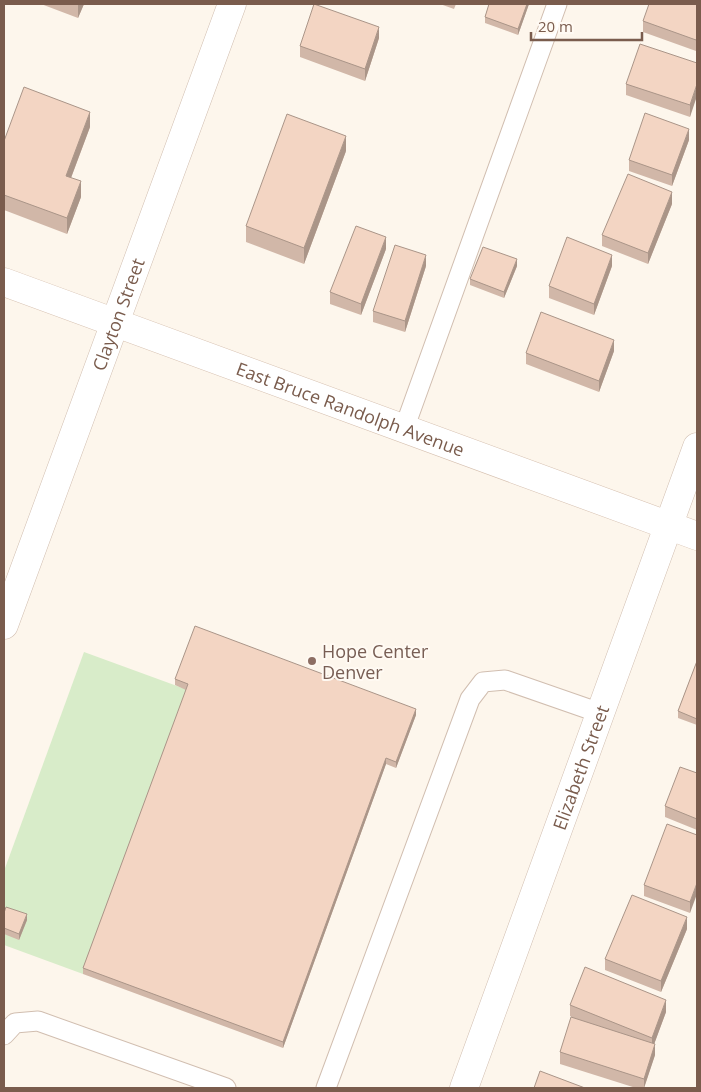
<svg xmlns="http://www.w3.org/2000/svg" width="701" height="1092" viewBox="0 0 701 1092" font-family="'Open Sans',sans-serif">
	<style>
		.green { fill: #d8ecc9 }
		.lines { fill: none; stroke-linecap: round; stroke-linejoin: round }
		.lane-casing { stroke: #d1beb0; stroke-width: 21 }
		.street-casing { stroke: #d1beb0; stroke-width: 29 }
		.secondary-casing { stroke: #d6c0b0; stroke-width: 29 }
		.lane { stroke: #fff; stroke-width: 19 }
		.street { stroke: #fff; stroke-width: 28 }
		.secondary { stroke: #fff; stroke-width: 28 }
		.wall { fill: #d1b7a8 }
		.shaded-wall { fill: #aa9588 }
		.building { fill: #f3d5c3; stroke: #aa9588 }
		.education-dot { fill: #8d6e63; stroke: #fffaf3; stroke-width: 2 }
		.labels { text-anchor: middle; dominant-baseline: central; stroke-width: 4; stroke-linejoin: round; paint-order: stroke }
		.street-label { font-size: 18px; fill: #7a5c4d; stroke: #fffaf3 }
		.education-label { font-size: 18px; fill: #785e54; stroke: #fffaf3; text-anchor: start }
	</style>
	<rect width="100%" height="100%" fill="#fdf6ec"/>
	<path class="green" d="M84 652 188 690 83 974 4 945V871Z"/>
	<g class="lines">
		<g class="lane-casing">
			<path id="lane" d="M404 429 557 4
				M4 1035 15 1023 38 1021 226 1088
				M326 1088 470 699 483 682 505 680 600 713"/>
		</g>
		<g class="street-casing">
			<g id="street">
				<path id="s1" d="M4 625 232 4"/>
				<path id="s2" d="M464 1088 697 447"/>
			</g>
		</g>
		<g class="secondary-casing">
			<g id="secondary">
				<path id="s3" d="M4 282 697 536"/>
			</g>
		</g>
		<use href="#lane" class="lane"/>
		<use href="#street" class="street"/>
		<use href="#secondary" class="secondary"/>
	</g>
	<path class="wall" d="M41 4H84L78 18Z
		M440 4H456L454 9Z
		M489 4H529L518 35 485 23V17Z
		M697 4 696 51 643 32V21Z
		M379 38 365 81 300 57V46Z
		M697 63 690 117 626 95V84Z
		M90 127 71 178 81 197 67 234 4 210V141Z
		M689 140 672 186 629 171V160Z
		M346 151 304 264 246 242V226Z
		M672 204 648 264 602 246V235Z
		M386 249 361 315 330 304V292Z
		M426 266 405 332 373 322V311Z
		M517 266 504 298 470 285V279Z
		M612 266 594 315 549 298V286Z
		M614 351 599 392 526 364V353Z
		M697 661V725L678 718V711Z
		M175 679 416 715 396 768 386 764 283 1048 83 974V968L186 690 175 685Z
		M697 773V830L665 817V806Z
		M697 835 690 913 644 896V885Z
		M4 913 27 920 19 940 4 934Z
		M687 929 661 992 605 970V959Z
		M570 1005 666 1012 654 1044 655 1055 644 1088H636L560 1064V1052L575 1019 570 1016Z"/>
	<path class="shaded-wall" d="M78 4H84L78 18Z
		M527 4H529L518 35V29Z
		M379 27V38L365 81V69Z
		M697 37V48L696 51V40Z
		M697 84V96L690 117V105Z
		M90 112V127L66 191V176Z
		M689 129V140L672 186V175Z
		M346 136V151L304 264V248Z
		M81 181V197L67 234V218Z
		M672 192V204L648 264V253Z
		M386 237V249L361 315V304Z
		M426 255V266L405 332V321Z
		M612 255V266L594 315V304Z
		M517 259V266L504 298V292Z
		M614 340V351L599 392V381Z
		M416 709V715L396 768V762Z
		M386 758V764L283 1048V1042Z
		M697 883V894L690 913V902Z
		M27 914V920L19 940V934Z
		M687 917V929L661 992V981Z
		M666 1000V1012L652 1050V1038Z
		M655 1044V1055L644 1088V1079Z"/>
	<path class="building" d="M314 4 379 27 365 69 300 46Z
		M489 4H527L518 29 485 17Z
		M649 4H697V37L696 40 643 21Z
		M640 44 697 63V84L690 105 626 84Z
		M24 87 90 112 66 176 81 181 67 218 4 195V141Z
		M645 113 689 129 672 175 629 160Z
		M287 114 346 136 304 248 246 226Z
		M628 174 672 192 648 253 602 235Z
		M356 226 386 237 361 304 330 292Z
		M567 237 612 255 594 304 549 286Z
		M395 245 426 255 405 321 373 311Z
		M483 247 517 259 504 292 470 279Z
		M541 312 614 340 599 381 526 353Z
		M195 626 416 709 396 762 386 758 283 1042 83 968 188 684 175 679Z
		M697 661V719L678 711Z
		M680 767 697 773V819L665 806Z
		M667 824 697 835V883L690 902 644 885Z
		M632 895 687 917 661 981 605 959Z
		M6 907 27 914 19 934 4 928V913Z
		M585 967 666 1000 652 1038 570 1005Z
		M571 1017 655 1044 644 1079 560 1052Z
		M540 1071 585 1088H534Z"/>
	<circle class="education-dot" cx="312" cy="661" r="5"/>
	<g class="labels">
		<g class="street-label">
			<text stroke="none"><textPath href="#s1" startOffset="331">Clayton Street</textPath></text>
			<text stroke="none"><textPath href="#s3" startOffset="369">East Bruce Randolph Avenue</textPath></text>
			<text stroke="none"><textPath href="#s2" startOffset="341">Elizabeth Street</textPath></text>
		</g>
		<g class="education-label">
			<text x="322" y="651">Hope Center<tspan x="322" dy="21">Denver</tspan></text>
		</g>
	</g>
	<rect width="701" height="1092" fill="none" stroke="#7a5c4d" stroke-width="10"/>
	<path d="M531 32v8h111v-8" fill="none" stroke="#7a5c4d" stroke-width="2.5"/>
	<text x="538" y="32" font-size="15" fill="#7a5c4d" stroke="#fffaf3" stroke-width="4" paint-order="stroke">20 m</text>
</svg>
